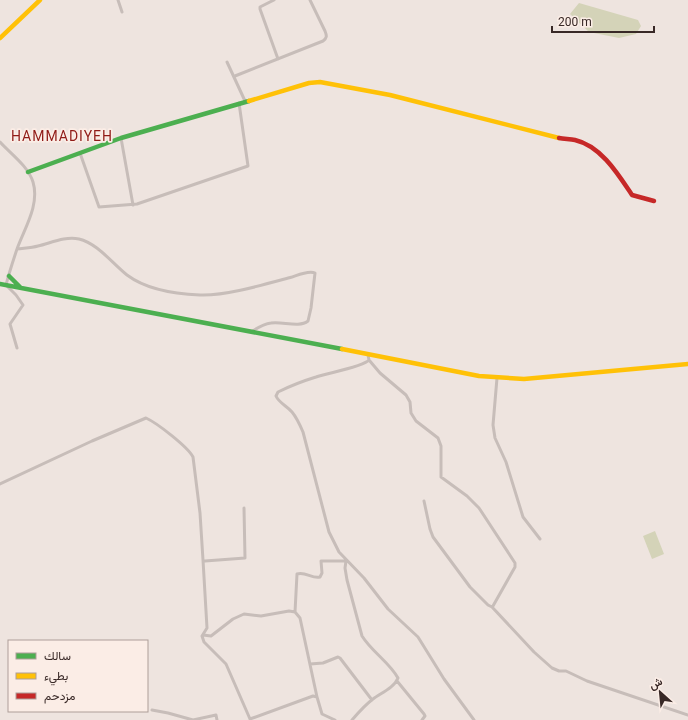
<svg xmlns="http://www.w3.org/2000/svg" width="688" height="720" viewBox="0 0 688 720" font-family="Roboto,Vazirmatn,sans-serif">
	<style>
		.green { fill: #d4d3b8 }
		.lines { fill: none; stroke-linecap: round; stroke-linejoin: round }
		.street { stroke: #c7bdb9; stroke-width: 3 }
		.fast { stroke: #4caf50; stroke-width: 4.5 }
		.slow { stroke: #ffc107; stroke-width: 4.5 }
		.jam { stroke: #c62828; stroke-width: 4.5 }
		.labels { text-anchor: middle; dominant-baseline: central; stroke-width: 3.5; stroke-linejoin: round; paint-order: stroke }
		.quarter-label { font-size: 14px; letter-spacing: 1px; fill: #901b17; stroke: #fbede6 }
	</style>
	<rect width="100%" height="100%" fill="#eee4df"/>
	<path class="green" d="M579 3 638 20 641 26 636 34 619 38 589 32 570 14Z
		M655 531 664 554 652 559 643 536Z"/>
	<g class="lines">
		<path class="street" d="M118 0 122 12
			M274 0 260 7V9L278 59
			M227 62 245 101
			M235 76 323 41C327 38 327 36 325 31L310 0
			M121 138 133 205
			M0 142C11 154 28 166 33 182 40 205 24 229 17 249 13 261 9 273 6 285L16 295 23 305 10 324 17 348
			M80 153 99 207 137 204 248 166 239 103
			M17 249C24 248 31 248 38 246 51 243 65 236 79 239 97 243 113 264 127 275 147 290 175 294 200 295 226 296 266 284 292 277 298 275 309 270 315 273L311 308 308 321C299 328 282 321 271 323 264 324 257 328 251 332
			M368 355 369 360C363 367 327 373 316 377 303 381 290 386 278 392L276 396C279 403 287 406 292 412 297 418 300 425 303 432L329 532 339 552 364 578 388 609 418 637 444 679 474 720
			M369 360 380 373 406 395 410 402 411 413 416 421 438 438 441 446V477L467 496 479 508 515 563V567L493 606 492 607
			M497 378 493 425 495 438 506 462 523 517 540 539
			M0 484 92 441 146 418C157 423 188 447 193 457L200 513 203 560 205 561 245 558 244 508
			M424 501 430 529 433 537 470 587 488 605 492 607 534 652 552 668 559 671H566L587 681 688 715
			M203 560 207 628 202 636 204 642 226 664 250 719
			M295 612 297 574C305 571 312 579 320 577L322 573 321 561H346L345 568 347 580 362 636C372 652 389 662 398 678 394 688 381 693 373 699 365 705 358 713 352 720
			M203 635 211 636 233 619 244 614 261 616 289 611 295 612 300 618 317 697
			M310 664 323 663 338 657 340 658 372 700
			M397 681 424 714 425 716 422 720
			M152 710 168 713 193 720 216 715 217 720
			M250 719 313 696 317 697 322 714 335 720"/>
		<path class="fast" d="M28 172 121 138 249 101
			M9 276 20 287
			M0 284 342 349"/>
		<path class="slow" d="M0 38 40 0
			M249 101 309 83 320 82 390 95 559 138
			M342 349 479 376 524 379 688 364"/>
		<path class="jam" d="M559 138C564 139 570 139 575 140 601 146 618 174 632 195L654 201"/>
	</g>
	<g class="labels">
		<g class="quarter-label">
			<text x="62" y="136">HAMMADIYEH</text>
		</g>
	</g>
	<rect x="8" y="640" width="140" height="72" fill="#fbede6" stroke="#ad9e99"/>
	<rect x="16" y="653" width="20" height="6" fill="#4caf50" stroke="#ad9e99"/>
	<text x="44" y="660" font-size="12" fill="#382826">سالك</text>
	<rect x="16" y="673" width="20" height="6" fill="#ffc107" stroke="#ad9e99"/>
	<text x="44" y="680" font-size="12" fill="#382826">بطيء</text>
	<rect x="16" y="693" width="20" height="6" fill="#c62828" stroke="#ad9e99"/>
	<text x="44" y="700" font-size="12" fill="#382826">مزدحم</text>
	<g transform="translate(660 692) rotate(333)" stroke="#fbede6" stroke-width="3" paint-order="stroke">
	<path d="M0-3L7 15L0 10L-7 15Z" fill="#382826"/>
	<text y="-6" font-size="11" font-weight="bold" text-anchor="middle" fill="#382826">ش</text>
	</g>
	<path d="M552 26v6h102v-6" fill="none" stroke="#382826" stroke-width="2"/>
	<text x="558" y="26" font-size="12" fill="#382826" stroke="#fbede6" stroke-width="3" paint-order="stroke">200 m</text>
</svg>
